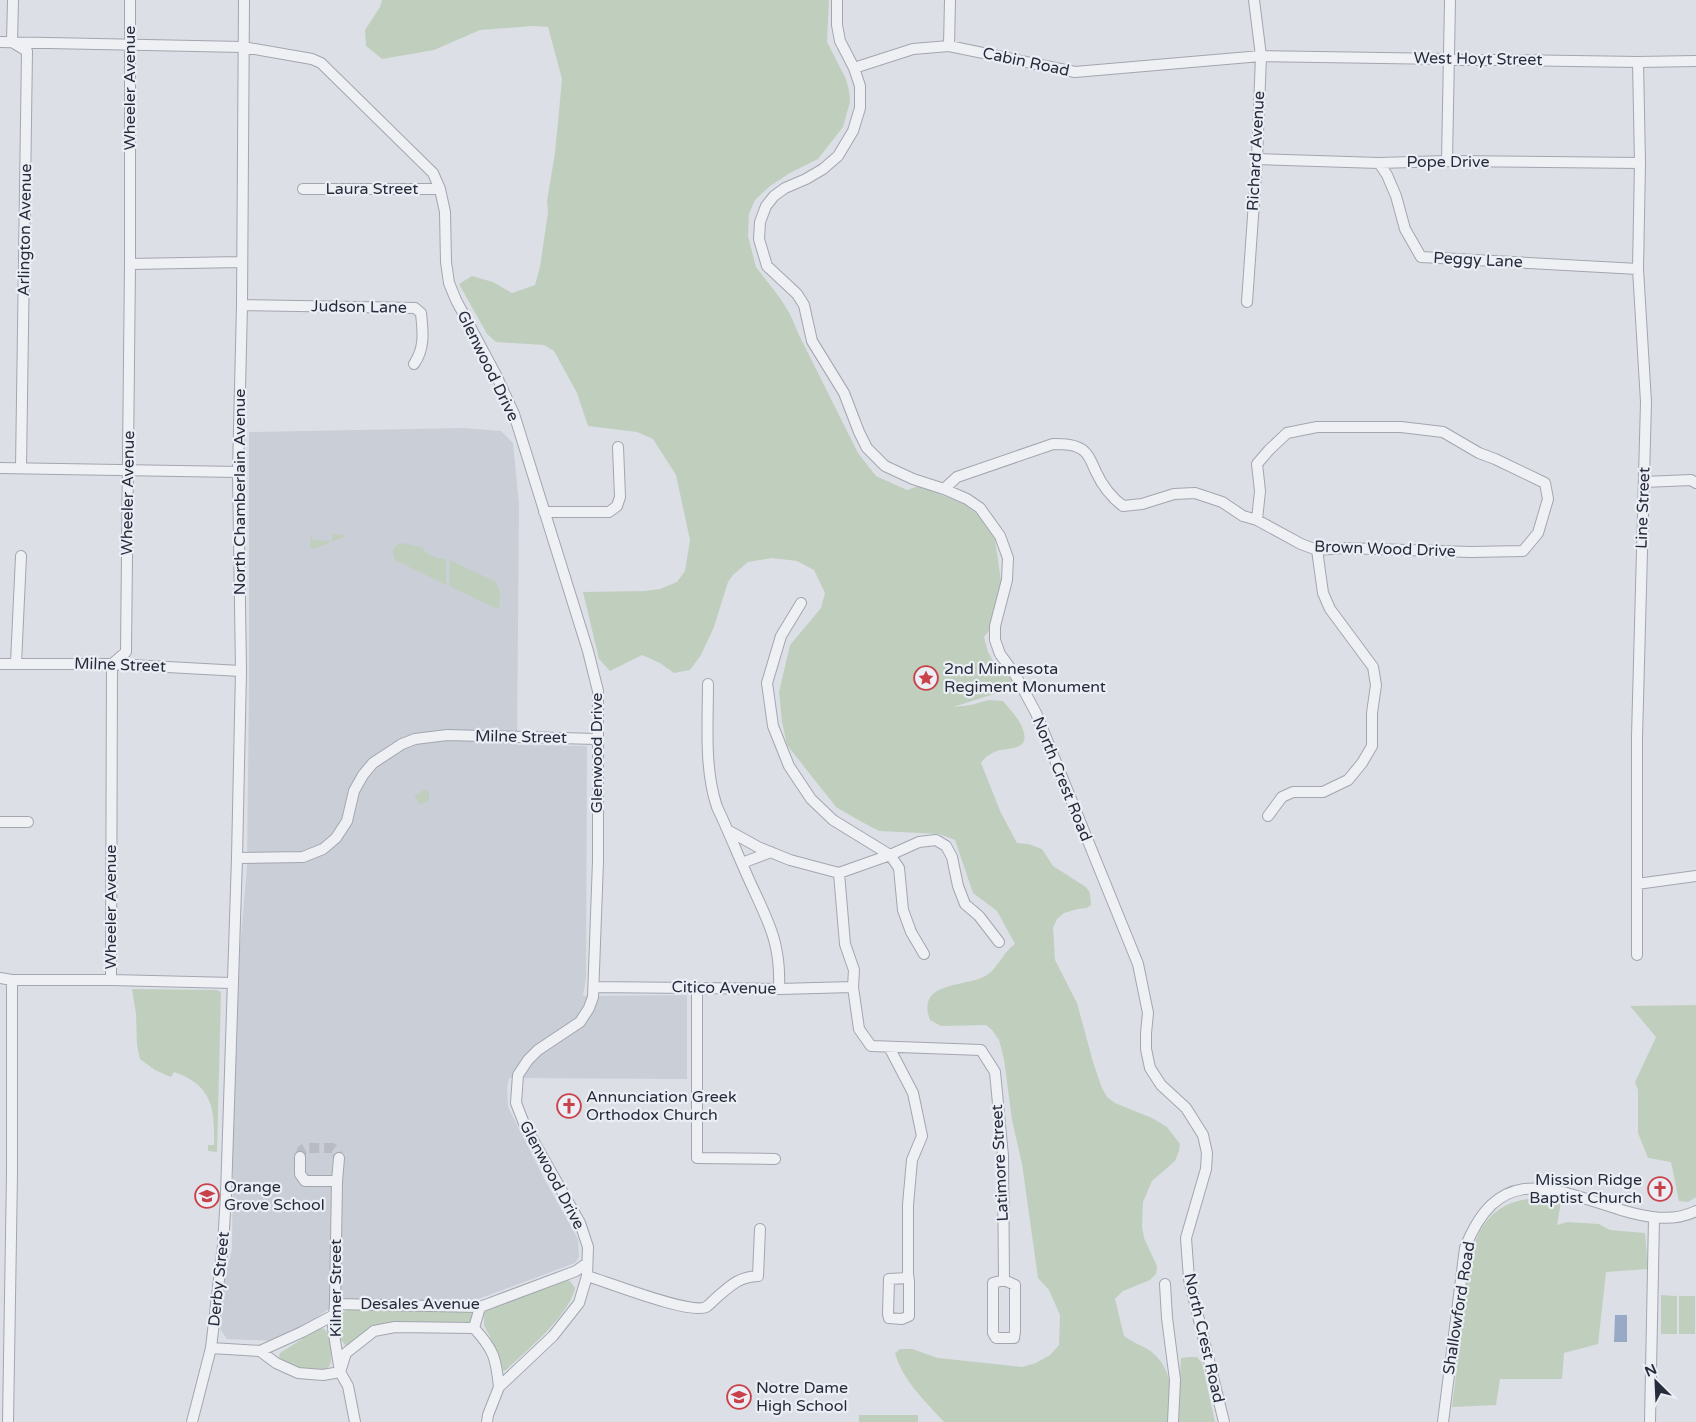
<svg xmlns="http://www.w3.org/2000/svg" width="1696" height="1422" viewBox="0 0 1696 1422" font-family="'Varela Round',sans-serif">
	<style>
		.built { fill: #caced7 }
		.green { fill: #c0cfbd }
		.water { fill: #97a9c5 }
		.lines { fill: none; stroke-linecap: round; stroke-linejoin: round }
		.minor-tunnel { stroke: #b8bbc4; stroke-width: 10; stroke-dasharray: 10 5; stroke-linecap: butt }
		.minor-casing { stroke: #a2a6af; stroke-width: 12 }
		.minor { stroke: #eef0f4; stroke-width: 10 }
		.labels { text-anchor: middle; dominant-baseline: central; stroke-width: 4.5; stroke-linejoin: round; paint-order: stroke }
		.street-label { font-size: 16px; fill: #262c3b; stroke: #ebeef4 }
		.poi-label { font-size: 16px; fill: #262c3b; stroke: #ebeef4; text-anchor: start }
	</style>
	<rect width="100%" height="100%" fill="#dcdfe6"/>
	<path class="built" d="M463 428 501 431 513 443 519 504 517 745 587 746 586 978 583 996 687 995V1079L509 1078 507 1087 508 1107 545 1180 578 1239 579 1257 575 1263 473 1301 348 1299 327 1310 305 1326 277 1341 227 1339 220 1329 226 1273 232 1249 234 1050 236 994 247 868 249 689V432Z"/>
	<path class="green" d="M382 0H829L827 42 846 79 849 91 850 102 843 127 818 159 790 173 770 186 755 200 749 214 748 236 756 267 780 298 790 314 799 335 858 453 876 476 907 490 919 486 964 504 979 515 987 525 995 540 1001 581 989 631 984 637 988 652 1001 675 1011 677 1016 687 953 707 971 705 988 700 1003 701C1009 709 1020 719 1023 730 1030 749 1012 748 1000 750 993 752 984 757 981 763L1001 813 1017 843 1028 844 1042 849 1053 866 1086 887 1090 893 1091 905 1087 908 1078 909 1064 913 1057 919 1053 928 1055 960 1077 1003 1093 1062 1102 1088 1107 1097 1115 1103 1152 1118 1167 1127 1180 1144 1179 1151 1175 1161 1152 1181 1143 1202 1142 1226 1144 1238 1157 1266 1156 1274 1150 1280 1123 1291 1115 1299 1124 1336C1132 1342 1141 1345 1149 1350 1173 1367 1173 1395 1169 1422H944C925 1401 903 1381 895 1353L900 1349H912L938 1358 1022 1367 1036 1363 1050 1355 1059 1345 1060 1315 1049 1290 1038 1278 1022 1164 1012 1120 1004 1059 999 1040 992 1030 986 1025 941 1026 930 1020C915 980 967 988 987 975 998 968 1003 952 1015 944L997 911 973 893 955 840 939 834 879 831 860 821 836 807 787 745 782 722 779 692 790 645 821 608 825 593 814 570 797 561 772 558 748 562 733 575 728 582 714 627 701 655 690 670 674 673 660 663 642 655 610 671 599 659 583 592 645 591 660 589 677 582 685 571 690 540 676 475 653 439 637 432 588 426 577 393 554 351 544 345 496 342 487 334 459 284 472 276 493 282 512 293 535 285 540 267 548 212 547 201 555 153 562 79 548 27 533 26 480 30 434 50 382 59 366 46 365 30 380 7Z
		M311 534 313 540 332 541 333 534 343 535 344 537 313 549 310 547Z
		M402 543 421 547 427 553 436 558 446 559V585L395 560C391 552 393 545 402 543Z
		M450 560 496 582 500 592 499 608H495L449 586Z
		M425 789 429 792V800L420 805 414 796Z
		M132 989 217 990 221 992 217 1152 208 1151V1145H214C215 1108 212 1085 174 1072L171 1077 155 1070 140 1059 137 1045 136 1014Z
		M1696 1005V1197L1688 1202 1679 1201 1671 1162 1648 1158 1638 1133V1090L1635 1082 1656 1037 1630 1006Z
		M1541 1198 1561 1202 1557 1225 1567 1222 1599 1224 1610 1230 1645 1233 1648 1269 1606 1272 1598 1344 1564 1353 1562 1379H1500L1496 1405 1452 1407C1456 1377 1459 1347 1463 1316 1469 1262 1469 1199 1541 1198Z
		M565 1279 570 1281 575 1288C569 1316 527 1350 506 1370L503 1371 499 1355 484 1325V1312L488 1307Z
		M1661 1295 1677 1296V1334H1661Z
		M1679 1296H1695V1334H1679Z
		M348 1309 457 1311 475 1312 472 1321 465 1324 387 1323 377 1326 348 1345H345L341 1340V1313Z
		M323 1328 329 1334C330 1346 336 1365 324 1371 309 1369 290 1369 279 1357L280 1353 316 1330Z
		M1189 1357H1197L1202 1363 1215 1422H1177L1181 1358Z
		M918 1415V1422H859V1415Z"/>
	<path class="water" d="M1615 1315H1627V1342H1614Z"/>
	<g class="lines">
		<path class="minor-tunnel" d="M300 1157 302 1150 306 1148H332L336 1151 339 1158"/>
		<g class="minor-casing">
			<path id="minor" d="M13 0 12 42 27 51 21 468
				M837 0V25L840 41 854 68 860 86V108L853 131 838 156 823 169 806 179 785 188 774 196 766 206 760 222 759 239 767 266 797 294 804 305 812 341 844 393 859 432 867 448 885 466 913 479 944 489 967 499 980 508 1000 536 1008 558 1007 580 995 626V640L1000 654 1016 676 1036 713 1138 964 1148 1013 1146 1033V1049L1150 1068 1161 1085 1186 1108 1203 1135 1207 1153 1206 1169 1186 1238 1189 1279 1224 1422
				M0 42 243 47 312 59 321 63 433 173 440 189 445 212 446 262 449 283 456 300 496 375 514 414 588 651 598 691V861L593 997 589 1008 580 1022 538 1050 528 1060 518 1075 516 1103 525 1126 580 1223 588 1247 587 1276 579 1303 553 1336 499 1387 488 1415 487 1422
				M949 46 950 0
				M854 68 913 49 949 46 1075 72 1261 56 1638 62 1696 61
				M1257 159 1379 163 1447 161 1640 163
				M1447 161 1450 0
				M1379 163 1387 175 1396 196 1405 229 1421 257 1638 269
				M303 189H440
				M130 264 242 262
				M1247 302 1257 159 1261 56 1254 0
				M242 305 415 308 421 313C423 332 425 348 414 364
				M0 468 238 472
				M1644 482 1691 480 1696 483
				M944 489 957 477 1053 444C1063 444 1076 444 1084 451 1090 456 1092 464 1096 472 1102 485 1111 497 1123 506L1142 504 1174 494 1195 493 1222 502 1243 516 1257 520 1301 544 1317 550 1343 548 1471 552 1523 551 1538 533 1548 499 1545 483 1495 459 1479 453 1443 432 1401 427H1317L1287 433 1269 450 1257 464 1260 491 1257 520
				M544 512H609L617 506 620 497 618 447
				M801 603 781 636 767 683 773 726 789 766 811 799 833 820 890 855 899 868 903 910 911 932 924 954
				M16 663 21 556
				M0 664H112L241 671
				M708 684C708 724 704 768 717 807 729 832 739 858 751 884 769 923 781 944 779 989
				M1268 816 1282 797 1293 792H1323L1348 780 1362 763 1372 746V713L1376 685 1373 667 1330 609 1323 593 1317 550
				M0 822H28
				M729 831 758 847 790 860 839 873 890 855 919 842 936 840 946 846 952 857 958 886 965 904 979 916 999 942
				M237 858 303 857 323 849 336 838 347 821 354 791 363 775 373 763 402 744 415 739 447 735 597 739
				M742 863 771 852
				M839 873 845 944 854 970 853 987 859 1029 871 1046 981 1050 995 1072 1003 1156 1004 1280 993 1283V1333L996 1338H1014L1015 1331V1285L1004 1280
				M1637 884 1696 876
				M1637 955V737L1646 402 1638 269 1640 163 1638 62
				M0 978 12 980H111L233 983
				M111 980 112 664 126 652 130 264V0
				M594 987 779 989 853 987
				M697 988V1158L775 1159
				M889 1047 913 1093 922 1136 912 1160 908 1205V1274L909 1281V1316L902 1319 889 1318 888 1314 889 1279 908 1278
				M300 1157V1174L305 1181H337L339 1158
				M337 1181 335 1304 333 1328 340 1372 348 1386 355 1422
				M587 1276C608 1282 690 1315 706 1307 709 1305 713 1301 715 1299 730 1286 738 1277 758 1276L760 1229
				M1165 1284 1167 1318 1175 1380 1173 1422
				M335 1304 480 1307 576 1271 587 1263
				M474 1328C494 1350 496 1358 499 1387
				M474 1328 480 1307
				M211 1348 260 1351 276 1363 298 1373 323 1375 340 1372 346 1353 374 1331 395 1327 474 1328
				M260 1351 302 1332 334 1315
				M8 1422 12 1174V980
				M192 1422 211 1348 223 1245 226 1195 237 858 241 671 238 472 242 305 244 0
				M1443 1422 1465 1248C1499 1162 1551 1188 1621 1210 1645 1217 1672 1223 1696 1211
				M1650 1422 1654 1218"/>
		</g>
		<use href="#minor" class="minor"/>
	</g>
	<defs>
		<g id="sight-ring" transform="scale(1.25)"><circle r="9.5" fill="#ebeef4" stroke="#c9424a" stroke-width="1.5"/><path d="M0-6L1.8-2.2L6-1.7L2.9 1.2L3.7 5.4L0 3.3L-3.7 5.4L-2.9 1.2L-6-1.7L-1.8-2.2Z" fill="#c9424a"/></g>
		<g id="church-ring" transform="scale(1.25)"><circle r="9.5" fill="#ebeef4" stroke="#c9424a" stroke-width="1.5"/><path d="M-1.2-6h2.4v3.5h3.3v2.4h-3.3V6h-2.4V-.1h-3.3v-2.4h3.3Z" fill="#c9424a"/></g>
		<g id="school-ring" transform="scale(1.25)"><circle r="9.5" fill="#ebeef4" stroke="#c9424a" stroke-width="1.5"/><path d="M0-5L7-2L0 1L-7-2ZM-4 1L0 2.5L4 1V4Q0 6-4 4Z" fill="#c9424a"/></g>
	</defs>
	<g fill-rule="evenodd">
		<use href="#sight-ring" x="926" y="678"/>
		<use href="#church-ring" x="569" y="1106"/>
		<use href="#church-ring" x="1660" y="1189"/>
		<use href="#school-ring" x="207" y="1196"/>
		<use href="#school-ring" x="739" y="1397"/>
	</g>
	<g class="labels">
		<g class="street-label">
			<text transform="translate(1478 59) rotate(1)">West Hoyt Street</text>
			<text transform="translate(1026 62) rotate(12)">Cabin Road</text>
			<text transform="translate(130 88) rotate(-90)">Wheeler Avenue</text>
			<text transform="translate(1256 151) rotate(-87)">Richard Avenue</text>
			<text x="1448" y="162">Pope Drive</text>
			<text x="372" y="189">Laura Street</text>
			<text transform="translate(25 230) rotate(-89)">Arlington Avenue</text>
			<text transform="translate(1478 260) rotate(3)">Peggy Lane</text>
			<text transform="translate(359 307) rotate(1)">Judson Lane</text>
			<text transform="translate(488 366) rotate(64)">Glenwood Drive</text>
			<text transform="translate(240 492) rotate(-90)">North Chamberlain Avenue</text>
			<text transform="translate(128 493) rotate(-89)">Wheeler Avenue</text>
			<text transform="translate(1643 508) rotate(-88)">Line Street</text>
			<text transform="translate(1385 549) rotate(2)">Brown Wood Drive</text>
			<text transform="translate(120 665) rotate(2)">Milne Street</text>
			<text transform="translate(521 737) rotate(1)">Milne Street</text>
			<text transform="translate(597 753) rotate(-90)">Glenwood Drive</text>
			<text transform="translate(1062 779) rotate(68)">North Crest Road</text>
			<text transform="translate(111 907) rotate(-90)">Wheeler Avenue</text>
			<text transform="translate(724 988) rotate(1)">Citico Avenue</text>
			<text transform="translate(1000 1163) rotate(-93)">Latimore Street</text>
			<text transform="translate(552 1175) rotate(62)">Glenwood Drive</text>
			<text transform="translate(219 1279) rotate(-84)">Derby Street</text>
			<text transform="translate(336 1288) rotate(-90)">Kilmer Street</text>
			<text x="420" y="1304">Desales Avenue</text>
			<text transform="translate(1459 1308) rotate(-81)">Shallowford Road</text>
			<text transform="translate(1204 1338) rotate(77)">North Crest Road</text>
		</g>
		<g class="poi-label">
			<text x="944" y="669">2nd Minnesota<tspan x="944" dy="18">Regiment Monument</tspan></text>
			<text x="586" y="1097">Annunciation Greek<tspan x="586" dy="18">Orthodox Church</tspan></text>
			<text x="1642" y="1180" text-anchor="end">Mission Ridge<tspan x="1642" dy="18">Baptist Church</tspan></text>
			<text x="224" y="1187">Orange<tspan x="224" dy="18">Grove School</tspan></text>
			<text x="756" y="1388">Notre Dame<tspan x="756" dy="18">High School</tspan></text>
		</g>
	</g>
	<g transform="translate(1656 1382) rotate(336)" stroke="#ebeef4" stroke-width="4" paint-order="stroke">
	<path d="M0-4L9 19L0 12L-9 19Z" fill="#262c3b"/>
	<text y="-8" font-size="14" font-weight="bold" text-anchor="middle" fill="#262c3b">N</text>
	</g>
</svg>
